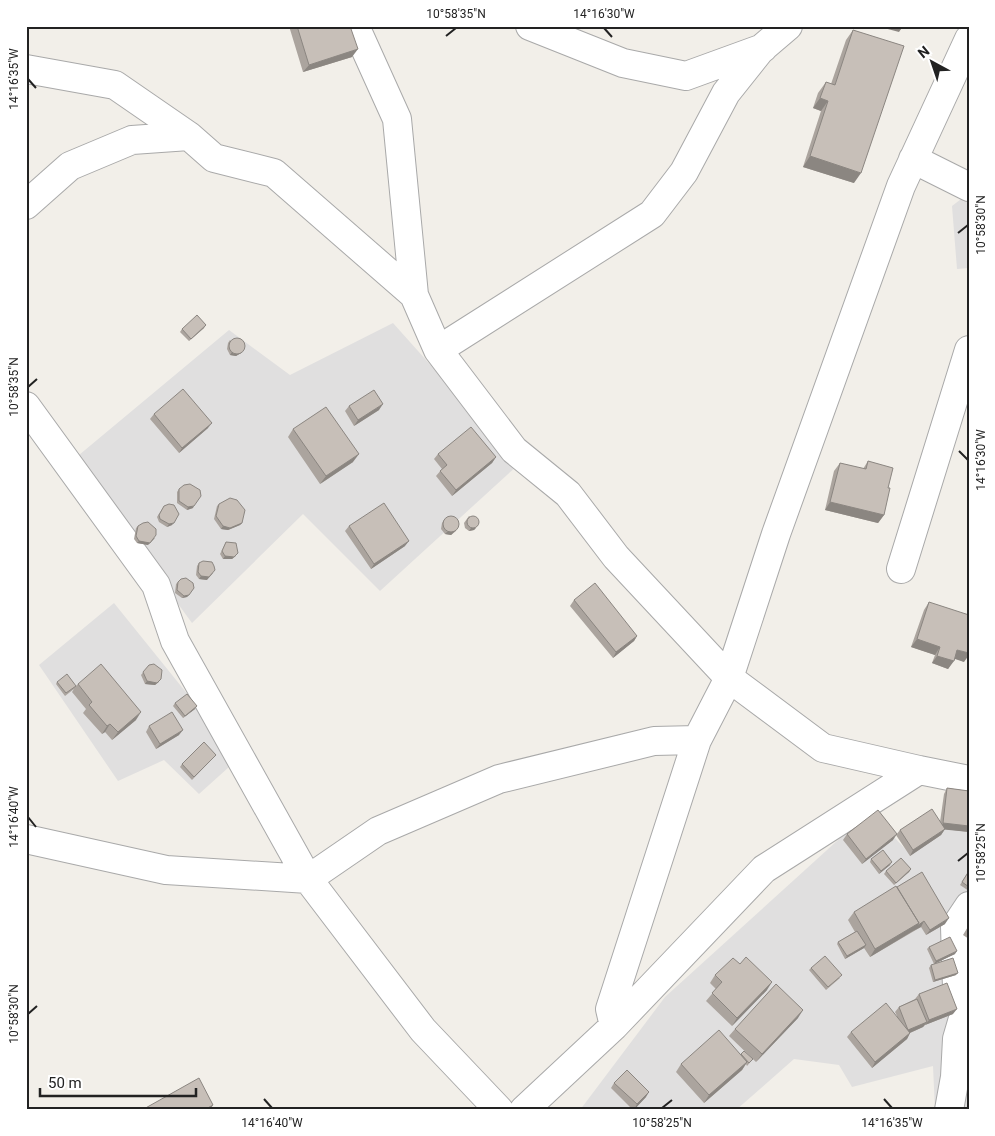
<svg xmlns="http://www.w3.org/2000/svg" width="995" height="1136" viewBox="0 0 995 1136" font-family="Roboto,sans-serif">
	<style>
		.residential { fill: #e0dfdf }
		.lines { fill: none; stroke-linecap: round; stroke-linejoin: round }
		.minor-casing { stroke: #a9a9a9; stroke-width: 30 }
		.minor { stroke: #fff; stroke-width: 28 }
		.wall { fill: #aba49e }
		.shaded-wall { fill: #8b8681 }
		.building { fill: #c7bfb8; stroke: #8b8681 }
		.ticks { fill: none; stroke: #222; stroke-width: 2 }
		.neatline { fill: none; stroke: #222; stroke-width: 2 }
		.ticks-label { font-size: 12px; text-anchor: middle; fill: #222 }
	</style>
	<rect width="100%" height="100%" fill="#f2efe9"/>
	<path class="residential" d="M969 193V268L957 269 952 206Z
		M393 323 519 464 380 591 303 514 192 623 73 460 229 330 290 375Z
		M114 603 239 758 199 794 164 760 118 781 39 665Z
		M870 811 907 851 957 822 969 833V1110H935L933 1066 852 1087 839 1065 794 1059 736 1110H580L665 997Z"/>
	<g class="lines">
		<g class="minor-casing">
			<path id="minor" d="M355 26 397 119 414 295 438 350 514 450 568 494 616 557 729 678 823 748 919 770
				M530 26 623 63 686 76 763 48
				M26 69 115 85 189 136 214 158 274 173 414 295
				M913 159 969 187
				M26 205 70 166 132 140 189 136
				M438 350 652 214 684 172 726 93 761 49 788 26
				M26 406 156 585 175 641 308 879 423 1030 499 1110
				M901 569 969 350
				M26 839 166 870 308 879 378 831 499 779 654 741 697 740
				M614 1026 610 1009 697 740 729 678 776 534 901 186 969 39
				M524 1110 614 1026 764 869 919 770 969 780
				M949 1110 955 1077 957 1039 964 1015 957 988 955 927 969 906"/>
		</g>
		<use href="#minor" class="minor"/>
	</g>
	<path class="wall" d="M289 26H350L352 57 303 72Z
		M853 30 854 183 803 167 821 111 813 108 818 93 826 82 831 84 846 40Z
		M204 328 189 341 180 332 182 329Z
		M230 340 241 353 236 356 230 355 227 349 228 343Z
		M349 406 379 410 354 426 345 411Z
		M154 414 208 428 179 453 150 419Z
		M293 429 353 462 320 484 288 437Z
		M438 454 496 457 492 463 452 496 436 476 442 469 434 459Z
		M868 461 884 515 878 523 825 510 834 471 840 463 863 469Z
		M179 489 193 508 187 510 177 503V492Z
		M219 504 242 523 240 525 228 530 221 529 214 519 217 506Z
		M164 506 172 525 167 527 159 522 157 517Z
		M469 516 479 523 474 530 469 531 465 528 464 523Z
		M444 520 456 531 451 535 445 534 441 529 442 523Z
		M138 526 148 545 137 543 134 539 136 528Z
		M349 526 405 546 371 569 345 531Z
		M226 542 236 556 232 559H223L220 554Z
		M199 563 207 580 199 579 196 575 197 566Z
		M178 582 194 588 187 597 182 598 175 593 176 584Z
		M574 600 637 636 634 641 613 658 570 606Z
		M929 602 964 662 955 658 948 669 932 663 935 655 911 647 924 610Z
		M149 665 159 682 155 685 145 684 141 675Z
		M57 682 76 686 78 684 136 720 112 740 105 732 102 734 83 713 86 709 72 692 74 689 65 696 56 684Z
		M175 703 195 709 183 718 173 706Z
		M149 726 179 735 156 749 146 732Z
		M214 757 192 780 180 767 182 764Z
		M947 788 969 791V832L945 829 941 835 910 856 896 835 900 830 940 822 944 794Z
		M847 834 893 840 862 864 843 840Z
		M871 859 890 865 879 874 870 862Z
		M911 869 909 872 894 885 884 874 886 871Z
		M969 870V891L960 885Z
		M854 912 945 924 926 935 921 927 870 957 864 948 845 959 837 944 838 942 855 932 848 920Z
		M969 925V939L963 935Z
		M929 947 955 954 934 964 927 949Z
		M931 965 956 975 933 982 929 968Z
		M811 968 840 978 826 990 809 970Z
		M715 975 767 990 732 1026 706 1001 716 989 710 983Z
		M919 994 953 1014 925 1025 923 1027 910 1033 907 1039 872 1068 847 1037 851 1032 897 1016 895 1012 899 1007 915 999Z
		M798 1018 756 1062 729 1036 735 1029Z
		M741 1054 753 1059 747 1066 746 1064 742 1070 704 1103 676 1072 681 1064Z
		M614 1083 646 1097 633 1110 611 1088Z"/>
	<path class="shaded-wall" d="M885 26H889L901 29 899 32 884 28Z
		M358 49 352 57 303 72 309 65Z
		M820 98 828 101 821 111 813 108Z
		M810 156 861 173 854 183 803 167Z
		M206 325 204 328 189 341 191 339Z
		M243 350 241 353 236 356 230 355 232 352Z
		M383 404 379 410 354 426 358 420Z
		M212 423 208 428 179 453 182 448Z
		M359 454 353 462 320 484 326 476Z
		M496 457 492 463 452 496 456 490Z
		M830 502 884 515 878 523 825 510Z
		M194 506 193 508 187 510 188 507Z
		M174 523 172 525 167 527 169 524Z
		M242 523 240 525 228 530 221 529 223 526Z
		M458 528 451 535 445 534 447 532Z
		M471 528H476L474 530 469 531Z
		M155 538 148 545 137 543 139 541Z
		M409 541 405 546 371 569 374 564Z
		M238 553 232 559H223L225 556Z
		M213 573 207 580 199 579 201 576Z
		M189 595 187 597 182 598 184 596Z
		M637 636 634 641 613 658 616 652Z
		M917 639 940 647 935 655 911 647Z
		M957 650 969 653V655L964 662 952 658Z
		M937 656 954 661 948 669 932 663Z
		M161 679 155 685 145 684 147 681Z
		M197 706 195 709 183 718 185 716Z
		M141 712 136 720 112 740 118 732Z
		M110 724 105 732 102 734 107 726Z
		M183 730 179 735 156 749 160 744Z
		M943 823 969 826V832L939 829Z
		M945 829 941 835 910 856 913 850Z
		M897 834 893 840 862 864 866 859Z
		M892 862 890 865 879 874 881 871Z
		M911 869 909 872 894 885 896 883Z
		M949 918 945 924 926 935 930 930Z
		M924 921 921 927 913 931 917 926 913 931 870 957 875 949 919 923Z
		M866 945 864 948 845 959 847 956Z
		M957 951 955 954 934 964 936 961Z
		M958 973 956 975 933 982 935 980Z
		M772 982 767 990 732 1026 737 1018Z
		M957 1009 953 1014 925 1025 929 1020Z
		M803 1010 798 1018 756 1062 762 1054Z
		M927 1022 923 1027 905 1035 908 1030Z
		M910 1033 907 1039 872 1068 875 1062Z
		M747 1062 742 1070 704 1103 709 1095Z
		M649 1092 646 1097 634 1110 637 1104Z
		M213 1105 210 1110H204Z"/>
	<path class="building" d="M297 26H350L358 49 309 65Z
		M889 26H901V29Z
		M853 30 904 46 861 173 810 156 828 101 820 98 826 82 835 85Z
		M197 315 206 325 191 339 182 329Z
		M229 346a8 8 0 1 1 16 0a8 8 0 1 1-16 0Z
		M183 389 212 423 182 448 154 414Z
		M374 390 383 404 358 420 349 406Z
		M326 407 359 454 326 476 293 429Z
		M471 427 496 457 456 490 440 471 447 465 438 454Z
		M868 461 893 468 888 488H890L884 515 830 502 840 463 866 469Z
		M190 484 200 490 201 496 194 506 188 507 179 501V489L184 485Z
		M230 498 237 500 245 510 242 523 230 528 223 526 216 516 219 504Z
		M384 503 409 541 374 564 349 526Z
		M169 504 174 505 179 514 174 523 169 524 160 519 159 515 164 506Z
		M467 522a6 6 0 1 1 12 0a6 6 0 1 1-12 0Z
		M443 524a8 8 0 1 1 16 0a8 8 0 1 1-16 0Z
		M148 522 156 529V535L150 543 139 541 136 536 138 526 143 523Z
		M226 542 236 543 238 553 234 557 225 556 222 551Z
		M203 561 212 562 214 566 215 570 209 577 201 576 198 572 199 563Z
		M186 578 193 583 194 588 189 595 184 596 177 590 178 582 181 579Z
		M595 583 637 636 616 652 574 600Z
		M929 602 969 615V653L957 650 954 661 937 656 940 647 917 639Z
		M101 664 141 712 118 732 110 724 107 726 89 705 92 702 78 684Z
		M154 664 162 670 161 679 157 683 147 681 143 672 149 665Z
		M67 674 76 686 66 693 57 682Z
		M187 694 197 706 185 716 175 703Z
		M172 712 183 730 160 744 149 726Z
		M204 742 216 755 194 777 182 764Z
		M947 788 969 791V826L943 823Z
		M932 809 945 829 913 850 900 830Z
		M878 810 897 834 866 859 847 834Z
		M883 850 892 862 881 871 871 859Z
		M901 858 911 869 896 883 886 871Z
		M969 871V887L962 882Z
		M922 872 949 918 930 930 924 921 917 926 919 923 897 887Z
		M896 886 919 923 875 949 854 912Z
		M857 931 866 945 847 956 838 942Z
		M950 937 957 951 936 961 929 947Z
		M825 956 842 975 828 987 811 968Z
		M746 957 772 982 737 1018 712 993 722 982 715 975 733 958 740 964Z
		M953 958 958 973 935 980 931 965Z
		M947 983 957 1009 929 1020 919 994Z
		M776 984 803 1010 762 1054 735 1029Z
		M917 999 927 1022 908 1030 899 1007Z
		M886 1003 910 1033 875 1062 851 1032Z
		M719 1030 747 1062 709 1095 681 1064Z
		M744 1051 753 1059 749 1063 741 1054Z
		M627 1070 649 1092 637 1104 614 1083Z
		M199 1078 213 1105 204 1110H142Z"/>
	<path class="ticks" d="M604 28 612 37M446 36 456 28M28 79 36 88M958 233 968 225M28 387 37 379M959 451 968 460M28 817 36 827M958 861 968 853M28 1014 37 1006M264 1099 272 1108M884 1099 892 1108M662 1108 672 1100"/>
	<rect width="995" height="1136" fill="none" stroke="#ffffff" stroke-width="55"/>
	<g transform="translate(932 62) rotate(320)" stroke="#ffffff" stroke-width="4" paint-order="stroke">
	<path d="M0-4L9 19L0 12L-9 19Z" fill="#222222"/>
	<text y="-8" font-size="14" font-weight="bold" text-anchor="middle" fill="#222222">N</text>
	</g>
	<path d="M40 1088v8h156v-8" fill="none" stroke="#222222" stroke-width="2.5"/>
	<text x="48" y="1088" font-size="15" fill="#222222" stroke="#ffffff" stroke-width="4" paint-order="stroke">50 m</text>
	<rect x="28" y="28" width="940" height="1080" class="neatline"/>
	<g class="ticks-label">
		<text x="456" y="18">10°58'35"N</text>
		<text x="604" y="18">14°16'30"W</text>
		<text transform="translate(14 79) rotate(-90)" y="4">14°16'35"W</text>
		<text transform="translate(981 225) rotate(-90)" y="4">10°58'30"N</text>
		<text transform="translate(14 387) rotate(-90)" y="4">10°58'35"N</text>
		<text transform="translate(981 460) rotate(-90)" y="4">14°16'30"W</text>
		<text transform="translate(14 817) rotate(-90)" y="4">14°16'40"W</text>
		<text transform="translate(981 853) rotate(-90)" y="4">10°58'25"N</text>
		<text transform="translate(14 1014) rotate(-90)" y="4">10°58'30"N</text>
		<text x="272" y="1127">14°16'40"W</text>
		<text x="662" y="1127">10°58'25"N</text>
		<text x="892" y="1127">14°16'35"W</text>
	</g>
</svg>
